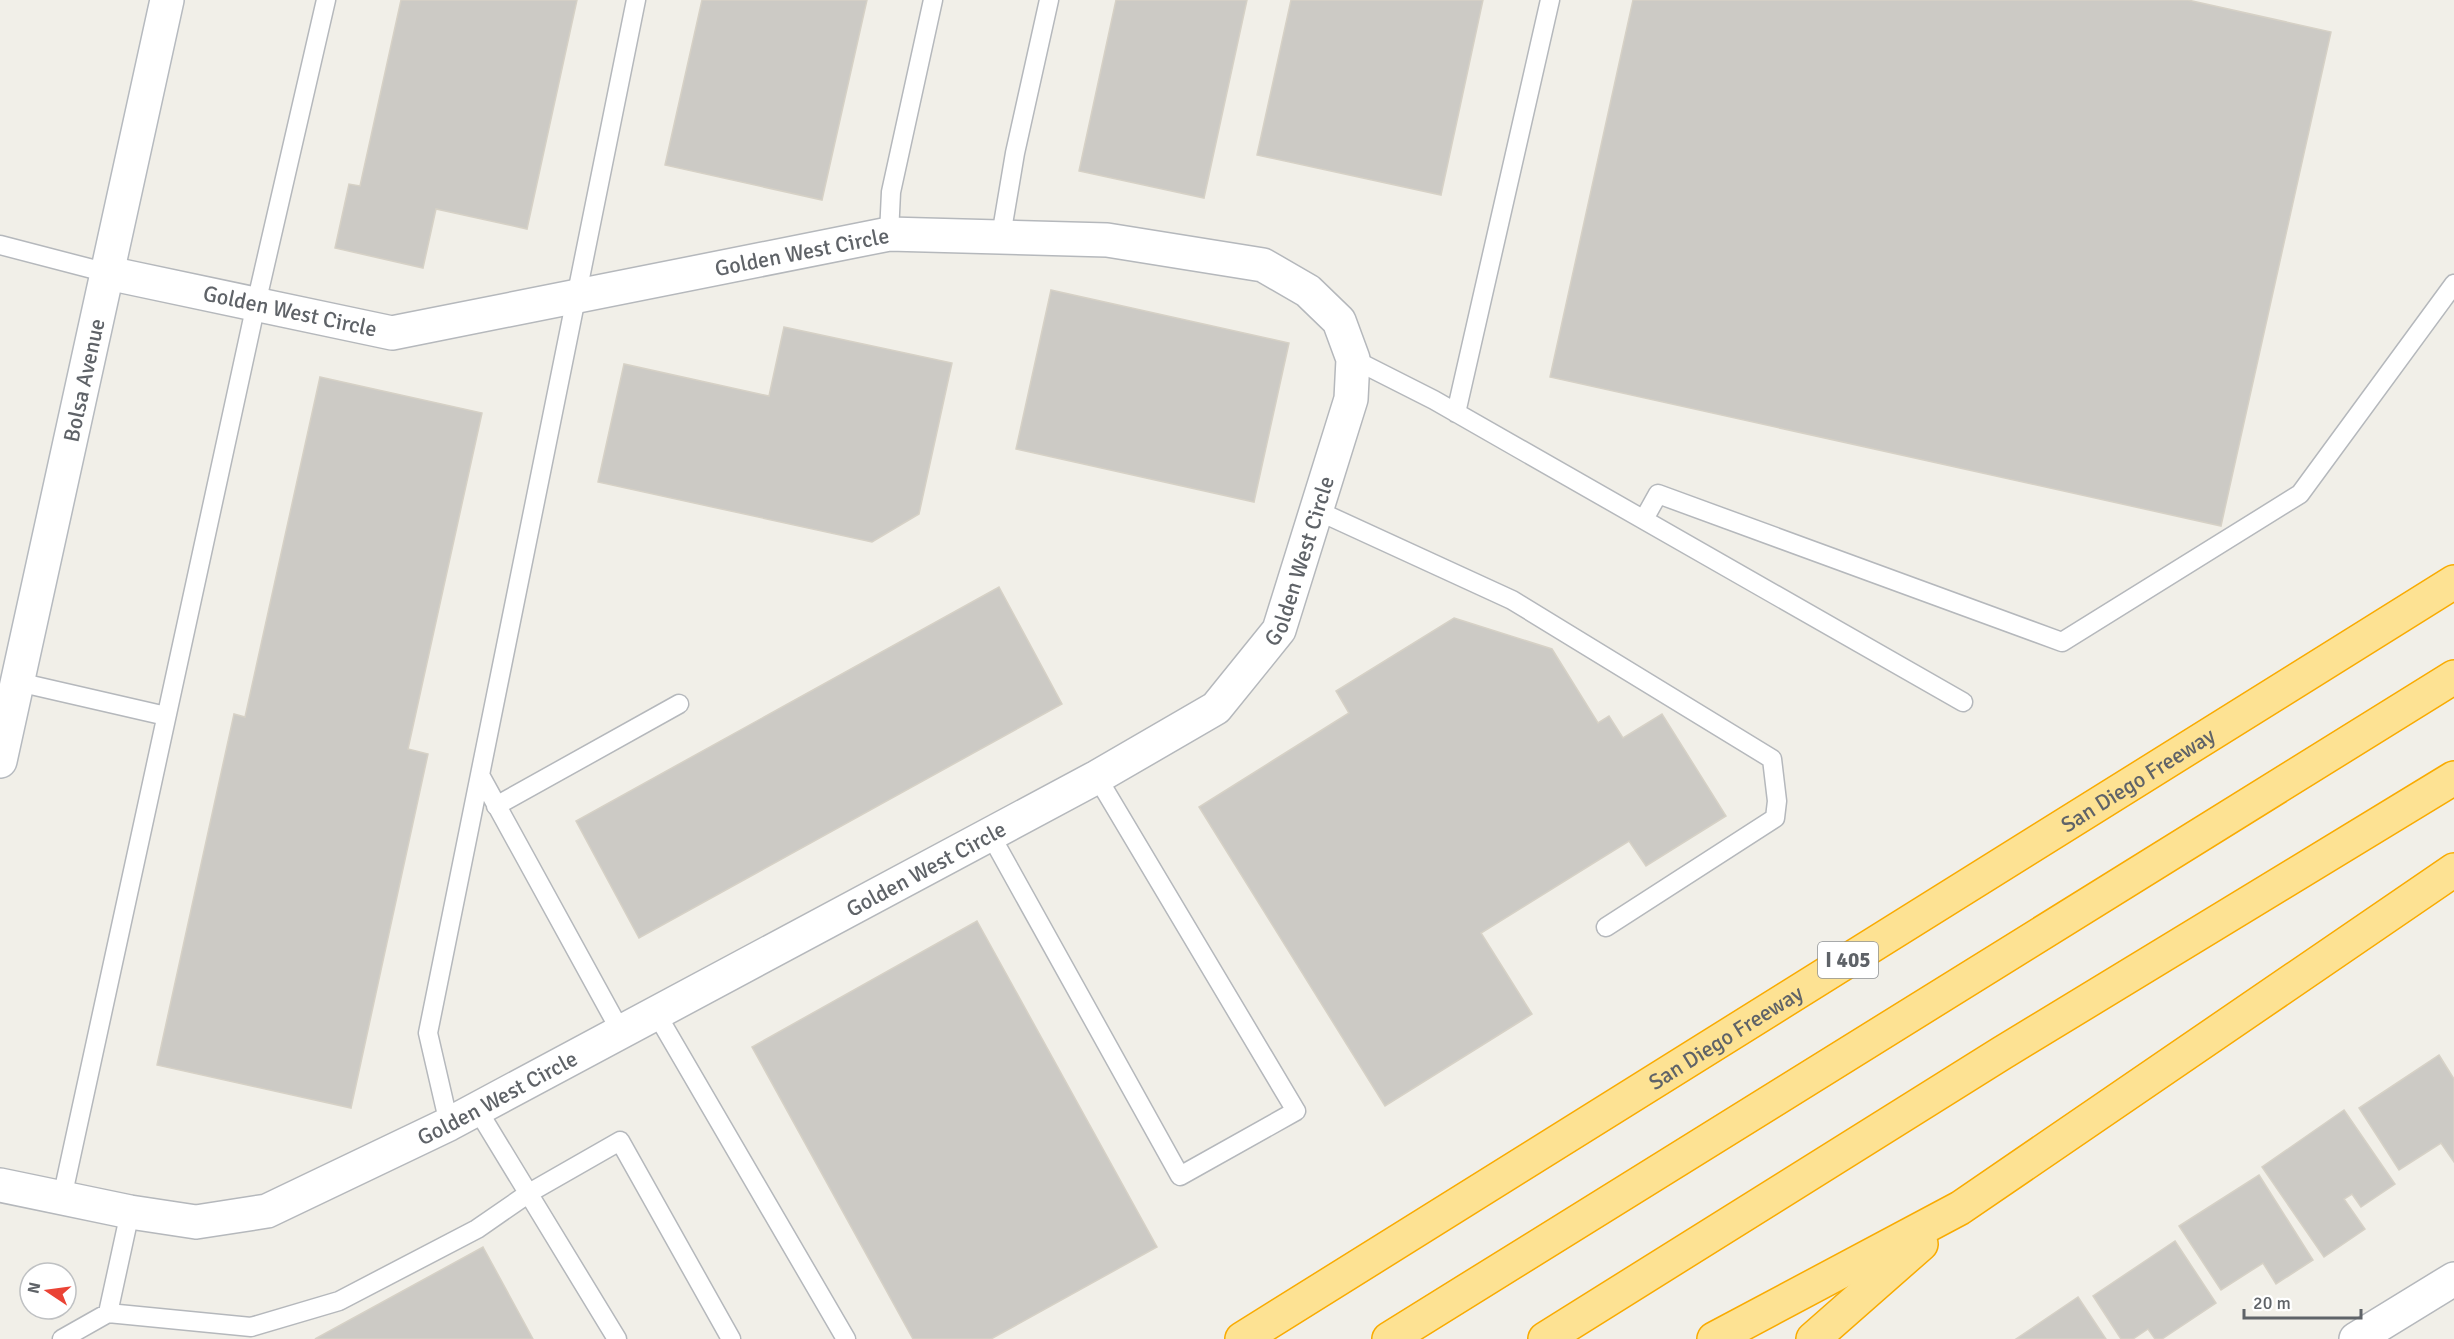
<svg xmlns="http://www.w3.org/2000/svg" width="2454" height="1339" viewBox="0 0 2454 1339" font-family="Signika,sans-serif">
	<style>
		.building { fill: #cccac5; stroke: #d6d1c6; stroke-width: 1.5 }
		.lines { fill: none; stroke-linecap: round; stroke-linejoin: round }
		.lane-casing { stroke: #b5b8bc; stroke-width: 21 }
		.street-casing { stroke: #b5b8bc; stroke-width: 36 }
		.secondary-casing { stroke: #b6babf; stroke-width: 36 }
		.highway-casing { stroke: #f9ab00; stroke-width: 36 }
		.lane { stroke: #fff; stroke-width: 18 }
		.street { stroke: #fff; stroke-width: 33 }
		.secondary { stroke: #fff; stroke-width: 33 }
		.highway { stroke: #fde293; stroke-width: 33 }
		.labels { text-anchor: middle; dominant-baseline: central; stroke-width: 5; stroke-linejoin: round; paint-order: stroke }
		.shield { fill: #fff; stroke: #8f9295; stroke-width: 1.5 }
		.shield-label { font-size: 21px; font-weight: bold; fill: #5f6368 }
		.street-label { font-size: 22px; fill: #5f6368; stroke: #fff }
	</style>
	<rect width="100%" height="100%" fill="#f1efe8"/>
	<path class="building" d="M401 0H577L527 229 436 209 423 268 335 248 349 184 360 186Z
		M702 0H867L822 200 665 165Z
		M1116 0H1247L1204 198 1079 171Z
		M1291 0H1483L1441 195 1257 155Z
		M1633 0H2188L2331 32 2221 526 1550 377Z
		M1051 290 1289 343 1254 502 1016 449Z
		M784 327 952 363 919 514 872 542 598 482 624 364 769 396Z
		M320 377 482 413 408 749 428 754 351 1108 157 1065 234 714 245 717Z
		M999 587 1062 704 639 938 576 821Z
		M1454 618 1552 649 1598 723 1609 716 1623 738 1662 714 1726 816 1646 866 1629 841 1481 933 1532 1014 1385 1106 1199 807 1349 713 1336 691Z
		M977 921 1157 1247 991 1339H913L752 1047Z
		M2439 1055 2454 1079V1162L2441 1143 2399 1170 2359 1108Z
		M2344 1110 2395 1184 2361 1207 2352 1194 2344 1199 2365 1229 2324 1257 2262 1167Z
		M2259 1175 2313 1260 2276 1284 2263 1263 2221 1290 2179 1226Z
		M2175 1241 2216 1303 2162 1339H2155L2148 1329 2133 1339H2121L2093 1296Z
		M483 1247 533 1339H315Z
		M2078 1297 2106 1339H2016Z"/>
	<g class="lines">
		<g class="lane-casing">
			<path id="lane" d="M889 234 891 192 933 0
				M1001 236 1015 153 1049 0
				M0 245 108 273
				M1353 359 1434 400 1963 702
				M1456 413 1550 0
				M1316 510 1512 600 1772 759 1777 801 1775 818 1606 927
				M1644 519 1658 494 2062 642 2300 494 2454 284
				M18 682 166 716
				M480 775 621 1032
				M496 806 679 704
				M990 834 1180 1176 1296 1111 1097 777
				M656 1013 846 1339
				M477 1109 617 1339
				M449 1124 428 1033 636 0
				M62 1198 256 304 326 0
				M108 1313 130 1212
				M62 1339 108 1313 251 1327 339 1301 477 1229 529 1193 620 1141 731 1339"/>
		</g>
		<g class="street-casing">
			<g id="street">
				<path id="s1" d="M0 1185 130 1212 196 1222 267 1211 449 1124 1097 777 1216 708 1279 630 1351 399 1353 359 1339 321 1308 291 1263 265 1107 240 889 234 392 333 108 273"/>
				<path d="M2356 1339 2454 1279"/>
			</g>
		</g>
		<g class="secondary-casing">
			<g id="secondary">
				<path id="s2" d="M0 761 167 0"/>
			</g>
		</g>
		<g class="highway-casing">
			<g id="highway">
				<path id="s3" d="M1242 1339 2454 582"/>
				<path d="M1389 1339 2454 677"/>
				<path d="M1545 1339 2002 1053 2454 778"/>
				<path d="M1714 1339 1960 1208 2454 870"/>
				<path d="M1813 1339 1921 1244"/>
			</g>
		</g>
		<use href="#lane" class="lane"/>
		<use href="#street" class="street"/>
		<use href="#secondary" class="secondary"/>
		<use href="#highway" class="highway"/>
	</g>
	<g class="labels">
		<rect class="shield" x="1818" y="942" width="60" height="36" rx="4.5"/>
		<g class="shield-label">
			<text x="1848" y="960">I 405</text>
		</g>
		<g class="street-label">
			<text transform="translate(802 252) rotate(-11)">Golden West Circle</text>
			<text transform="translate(290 311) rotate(12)">Golden West Circle</text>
			<text stroke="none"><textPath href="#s2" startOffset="390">Bolsa Avenue</textPath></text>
			<text stroke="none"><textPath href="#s1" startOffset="1518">Golden West Circle</textPath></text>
			<text stroke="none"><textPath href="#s3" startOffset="1056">San Diego Freeway</textPath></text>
			<text stroke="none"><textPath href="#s1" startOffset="1014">Golden West Circle</textPath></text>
			<text stroke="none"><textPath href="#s3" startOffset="570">San Diego Freeway</textPath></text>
			<text stroke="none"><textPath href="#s1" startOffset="528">Golden West Circle</textPath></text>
		</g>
	</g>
	<g transform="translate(48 1291) rotate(283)"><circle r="28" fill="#ffffff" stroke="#bfc1c3" stroke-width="1.5"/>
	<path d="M0-4.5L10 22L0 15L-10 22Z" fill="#ea4335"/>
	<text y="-9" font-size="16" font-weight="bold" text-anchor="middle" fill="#5f6368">N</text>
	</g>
	<path d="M2244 1309v9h117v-9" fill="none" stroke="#5f6368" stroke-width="3"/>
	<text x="2253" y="1309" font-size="18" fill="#5f6368" stroke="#ffffff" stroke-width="4.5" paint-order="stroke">20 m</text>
</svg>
